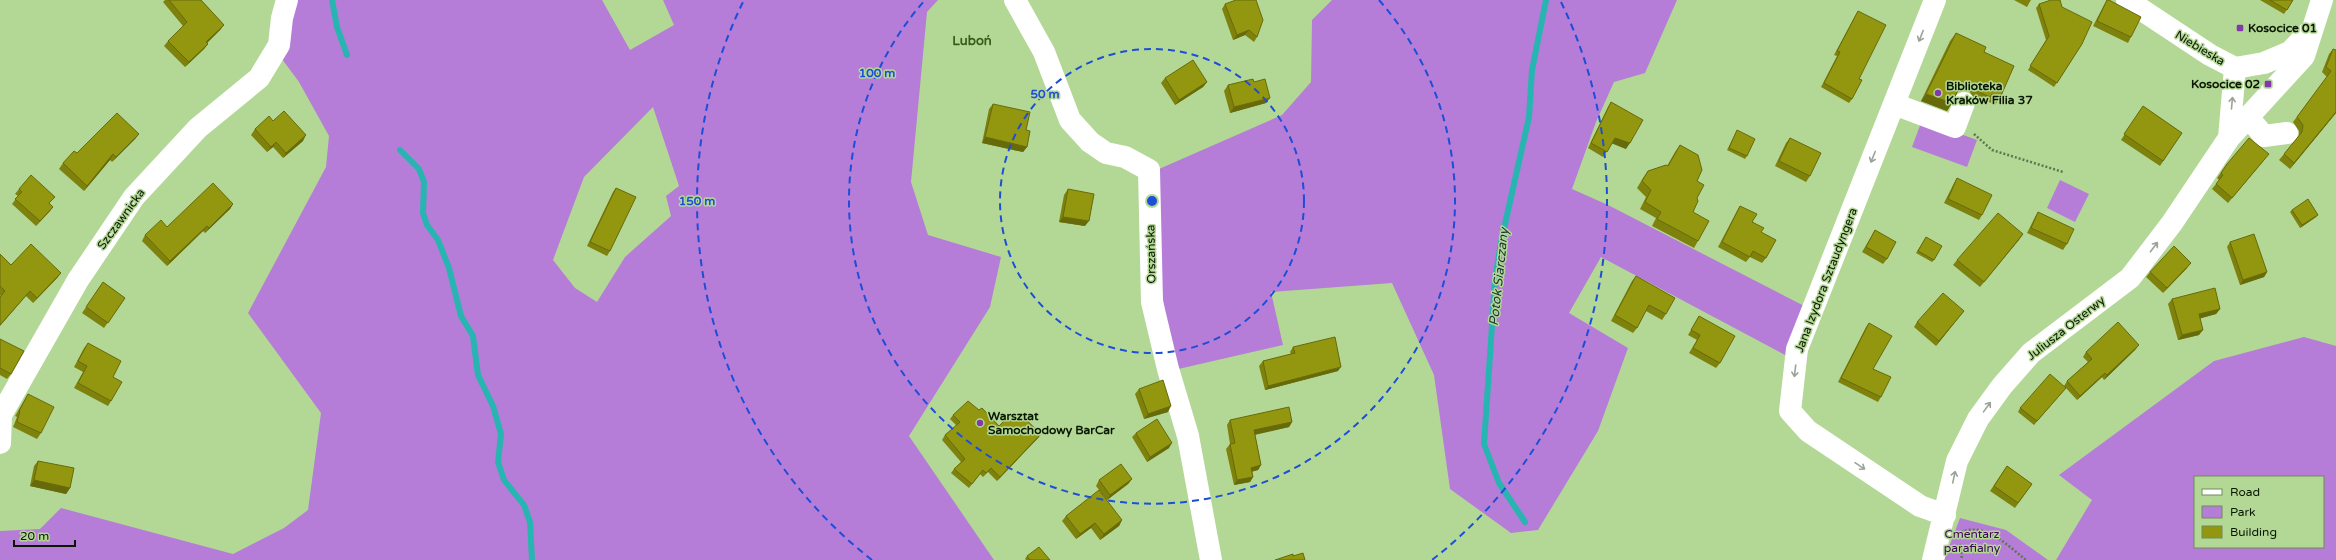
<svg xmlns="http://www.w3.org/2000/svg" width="2336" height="560" viewBox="0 0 2336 560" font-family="'Varela Round',sans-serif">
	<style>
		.green { fill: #b57dd7; fill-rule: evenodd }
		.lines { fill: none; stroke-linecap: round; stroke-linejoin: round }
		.stream { stroke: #28b5b1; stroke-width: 6 }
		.path { stroke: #5e764b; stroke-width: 2.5; stroke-dasharray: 2 2; stroke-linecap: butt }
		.minor { stroke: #fff; stroke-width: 22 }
		.wall { fill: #7e820d }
		.shaded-wall { fill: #676a0a }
		.building { fill: #93970f; stroke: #676a0a }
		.oneway { stroke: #9da299 }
		.ring { fill: none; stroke: #1d4ed8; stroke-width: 2; stroke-dasharray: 7 5 }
		.poi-dot { fill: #8439ab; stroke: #b3d896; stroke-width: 1.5 }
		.labels { text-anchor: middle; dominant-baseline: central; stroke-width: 3; stroke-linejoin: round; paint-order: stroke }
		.poi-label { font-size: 12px; font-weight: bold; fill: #0a1701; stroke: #b3d896; text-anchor: start }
		.street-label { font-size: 12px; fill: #0a1701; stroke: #b3d896 }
		.park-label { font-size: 12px; fill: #3f0358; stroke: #b3d896 }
		.neighbourhood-label { font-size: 13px; font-weight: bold; fill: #3a591a; stroke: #b3d896 }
		.water-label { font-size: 13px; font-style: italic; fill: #173332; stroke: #b3d896 }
		.centre { fill: #1d4ed8; stroke: #b3d896; stroke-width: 2 }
		.ring-label { font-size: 12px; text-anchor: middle; font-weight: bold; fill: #1d4ed8; stroke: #b3d896; stroke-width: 3; stroke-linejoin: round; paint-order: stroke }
	</style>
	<rect width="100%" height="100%" fill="#b3d896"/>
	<path class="green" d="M295 0H602L630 50 674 25 663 0H938L927 12 911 182 928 235 1001 257 990 307 909 436 994 560H0V531L40 529 61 508 233 554 284 528 308 510 321 413 248 313 326 167 329 136 299 82 282 59ZM653 107 679 186 666 196 671 216 625 257 597 302 575 288 553 260 584 177Z
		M1332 0H1677L1645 73 1614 82 1596 122 1572 189 1608 205 1808 308 1787 356 1601 257 1569 313 1628 348 1598 431 1538 530 1511 533 1450 489 1434 375 1392 283 1271 292 1283 345 1174 370 1162 292 1159 169 1282 115 1311 82 1312 20Z
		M1922 120 1977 140 1967 167 1912 147Z
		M2060 180 2089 194 2075 222 2047 208Z
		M2304 337 2336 346V560H2056L2092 500 2059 475 2214 361ZM2195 477H2323V547H2195Z
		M1960 518 2006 530 2048 560H1944Z"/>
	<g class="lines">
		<path class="stream" d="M332 0 337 27 347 55
			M400 150 419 169 424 182 423 213 427 225 438 240 449 268 461 316 473 336 478 375 493 406 501 434 498 462 504 480 524 505 530 522 532 560
			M1525 522 1499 483 1484 444 1495 281 1501 242 1529 117 1532 70 1546 0"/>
		<path class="path" d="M1974 134 1992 150 2063 172
			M1961 532C1986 522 2008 546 2026 560
			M1960 544 1962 560"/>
		<path class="minor" d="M1015 0 1044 52 1070 120 1090 142 1106 153 1125 157 1149 170 1152 302 1168 369 1188 436 1211 560
			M1935 0 1797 349 1790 411 1808 431 1920 506 1945 515
			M2127 0 2210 55 2235 68 2264 63 2290 52 2308 33
			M1894 104 1955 127 1964 103
			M2248 117 2264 136 2287 133
			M2229 138 2235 68
			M0 443 1 415 78 280 134 197 198 128 259 78 279 45 282 18 287 0
			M1933 560 1957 461 1978 419 2002 386 2031 353 2130 278 2172 223 2229 138 2304 56 2322 0"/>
	</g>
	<path class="wall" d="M165 0H201L224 25 220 30 207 43 208 44 204 49 185 67 164 46 168 41 183 26 163 2Z
		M2014 0H2031L2027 7Z
		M2107 0 2131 37 2128 43 2093 26 2104 5Z
		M2260 0H2293L2284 14Z
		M1225 4 1257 37 1254 42 1245 35 1233 40 1222 9Z
		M2039 4 2062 7 2082 44 2054 87 2028 70 2046 40 2036 8Z
		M1858 11 1859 79 1852 99 1849 103 1821 87 1837 56 1834 55 1855 16Z
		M1956 33 1984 52 2000 98 1995 105 1987 101 1985 105 1976 101 1969 91H1958L1952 103 1947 111 1921 101 1950 41Z
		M2333 49 2336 113 2290 169 2279 160 2284 154 2299 137V131L2293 122 2327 77 2322 72 2329 54Z
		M1165 78 1207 82 1203 87 1175 105 1161 83Z
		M1254 82 1266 103 1230 113 1224 91 1228 85Z
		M1611 102 1626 149 1612 143 1603 157 1588 148 1608 107Z
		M993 104 1026 130 1027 147 1023 152 982 143 989 109Z
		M2143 106 2182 133 2160 166 2121 140Z
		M273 121 303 141 283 158 273 147 267 152 251 135 255 129Z
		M1737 130 1747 156 1745 159 1727 150Z
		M139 134 135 139 112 162 110 160 84 191 59 169 63 163 77 153Z
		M1790 138 1810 176 1806 182 1775 166 1786 143Z
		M1680 145 1697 181V198L1693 212 1698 241 1694 248 1652 226 1656 218 1640 209 1646 197 1637 188 1643 178 1648 171 1667 166 1675 152Z
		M2265 159 2228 203 2212 189 2219 180 2217 178 2227 164Z
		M1957 178 1982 215 1979 220 1944 203 1954 183Z
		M616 188 610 251 607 256 587 246 613 192Z
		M19 189 50 204 53 207 49 212 36 226 12 204 18 196 15 194Z
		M1068 189 1085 226 1059 222 1064 195Z
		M233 204 230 209 205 233 203 231 167 266 142 241 145 235 167 227Z
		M1740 206 1761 232 1766 258 1762 263 1750 257 1746 262 1718 247 1737 211Z
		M2292 210 2316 217 2300 228 2290 212Z
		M2038 212 2067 244 2063 250 2027 233 2035 217Z
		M1875 230 1887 259 1883 264 1862 252Z
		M2023 234 1980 287 1953 265 1957 260Z
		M1926 237 1934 260 1932 262 1916 253Z
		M2230 242 2267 272 2264 277 2240 285 2227 247Z
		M0 254 11 265 61 273 57 278 33 303 26 296H1L0 295Z
		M2187 268 2163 293 2146 277 2150 272Z
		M1636 276 1666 314 1662 320 1646 311 1637 328 1633 333 1611 321 1632 281Z
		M103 282 125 298 104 328 82 313Z
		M2172 299 2220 309 2216 314 2200 318 2199 335 2178 340 2168 304Z
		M1964 311 1936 346 1914 327 1917 322Z
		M1699 316 1720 363 1716 368 1689 353 1697 340 1688 335Z
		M1869 323 1873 369 1881 397 1878 402 1838 382 1866 327Z
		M0 339 11 374 7 379 0 375Z
		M88 343 113 377 111 401 108 406 74 388 83 372 74 367 84 348Z
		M1293 347 1338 371 1265 390 1259 366 1263 361 1291 354 1290 352Z
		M2136 349 2104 380 2102 377 2077 400 2066 388 2034 425 2018 412 2020 408 2064 386 2067 381 2088 362 2083 357 2086 352Z
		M1139 389 1168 412 1144 419 1135 394Z
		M28 394 41 433 37 439 13 427 17 417 15 416Z
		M979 410 999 426 1016 420 1041 434 1038 438 997 481 988 472 983 477 980 474 969 488 951 473 954 469 961 462 942 440 945 435 957 426 950 419 953 415Z
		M1230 420 1292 422 1289 427 1255 434 1261 465 1258 470 1252 471 1253 477 1250 482 1234 485 1226 449 1230 444 1227 425Z
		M1136 433 1169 448 1147 462 1132 437Z
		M38 461 70 488 66 494 30 486 34 466Z
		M2007 466 2032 484 2015 508 1990 491Z
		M1132 479 1128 484 1107 500 1096 486 1099 480Z
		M1066 516 1122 520 1119 526 1100 540 1091 528 1076 539 1062 521Z
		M1027 556 1050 560H1026L1025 559Z"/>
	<path class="shaded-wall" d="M224 25 220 30 203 47 206 42Z
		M1249 30 1245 35 1233 40 1237 35Z
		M208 44 204 49 185 67 189 62Z
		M1207 82 1203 87 1175 105 1179 100Z
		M1967 83 1974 84 1969 91H1962L1956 92 1961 84Z
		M1926 94 1952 103 1947 111 1921 101Z
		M1270 98 1266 103 1230 113 1234 107Z
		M2336 112V113L2290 169 2294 163Z
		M139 134 135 139 112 162 116 157Z
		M306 135 303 141 283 158 286 153Z
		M985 137 1027 147 1023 152 982 143Z
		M1615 138 1630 143 1626 149 1611 143Z
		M276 142 273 147 267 152 271 147Z
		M113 154 110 160 84 191 87 186Z
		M233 204 230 209 205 233 209 228Z
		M53 207 49 212 36 226 40 221Z
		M2318 215 2316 217 2300 228 2302 225Z
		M1063 217 1089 221 1085 226 1059 222Z
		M207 226 203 231 167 266 170 261Z
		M2023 234 2019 240 1980 287 1984 282Z
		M2191 263 2187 268 2163 293 2167 288Z
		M2267 272 2264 277 2240 285 2243 280Z
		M61 273 57 278 33 303 37 298Z
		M30 291 26 296 0 326V325Z
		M2220 309 2216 314 2195 320 2199 314Z
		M1964 311 1936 346 1939 341Z
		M2203 330 2199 335 2178 340 2182 335Z
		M2139 345 2136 349 2104 380 2107 375Z
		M1341 367 1338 371 1265 390 1268 386Z
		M2105 373 2102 377 2077 400 2080 396Z
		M1171 406 1168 412 1144 419 1148 414Z
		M1292 422 1289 427 1250 436 1254 430Z
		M1041 434 1038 438 997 481 1000 477Z
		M1172 443 1169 448 1147 462 1150 457Z
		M1261 465 1258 470 1248 473 1251 468Z
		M1253 477 1250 482 1234 485 1237 480Z
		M1132 479 1128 484 1107 500 1110 495Z
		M34 480 70 488 66 494 30 486Z
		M1122 520 1119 526 1100 540 1104 534Z
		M1095 523 1091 528 1076 539 1080 534Z"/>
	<path class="building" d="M169 0H201L224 25 206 42 208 44 189 62 168 41 187 22Z
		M1236 0H1256L1263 20 1257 37 1249 30 1237 35 1225 4Z
		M2051 0H2060L2062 7 2092 22 2082 44 2057 83 2030 66 2049 36 2039 4Z
		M2107 0H2109L2141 17 2131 37 2097 21Z
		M2270 0H2293L2287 10Z
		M1858 11 1886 25 1859 79 1862 80 1852 99 1824 83 1840 52 1837 51Z
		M1956 33 1986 47 1984 52 2014 66 2000 98 1992 94 1990 97 1981 93 1974 84 1967 83 1961 84 1952 103 1926 94Z
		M2333 49 2336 50V112L2294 163 2284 154 2302 132 2303 125 2297 117 2331 71 2326 67Z
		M1193 60 1207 82 1179 100 1165 78Z
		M1253 79 1254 82 1265 79 1270 98 1234 107 1228 85Z
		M1611 102 1643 120 1630 143 1615 138 1607 152 1591 143Z
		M993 104 1030 112 1026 130 1030 131 1027 147 985 137Z
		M2143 106 2182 133 2163 161 2124 134Z
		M284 111 306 135 286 153 276 142 271 147 255 129 269 116 273 121Z
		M117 113 139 134 116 157 113 154 87 186 63 163 74 151 77 153Z
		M1737 130 1755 139 1747 156 1729 148Z
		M1790 138 1821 153 1810 176 1779 161Z
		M2249 138 2269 154 2232 198 2216 184 2223 175 2221 173 2227 164Z
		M1680 145 1698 155 1702 170 1697 181 1704 185 1697 198 1698 201 1693 212 1709 221 1698 241 1657 219 1661 212 1645 202 1651 190 1642 181 1648 171 1666 165 1668 166Z
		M31 175 55 197 49 203 53 207 40 221 15 199 22 192 19 189Z
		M1957 178 1992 195 1982 215 1948 199Z
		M213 183 233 204 209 228 207 226 170 261 145 235 161 220 167 227Z
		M616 188 636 197 610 251 590 242Z
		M1068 189 1094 194 1089 221 1063 217Z
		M2308 199 2318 215 2302 225 2292 210Z
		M1740 206 1757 214 1752 222 1764 228 1761 232 1776 240 1766 258 1753 251 1750 257 1722 242Z
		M2038 212 2074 229 2067 244 2031 228Z
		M1998 213 2023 234 1984 282 1957 260Z
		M1875 230 1896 242 1887 259 1866 247Z
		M2254 234 2267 272 2243 280 2230 242Z
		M1926 237 1942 246 1934 260 1918 251Z
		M31 244 61 273 37 298 30 291 0 325V297L5 291 0 286V254L11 265Z
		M2174 246 2191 263 2167 288 2150 272Z
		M1636 276 1675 298 1666 314 1649 305 1637 328 1615 315Z
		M103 282 125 298 108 323 86 307Z
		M2215 288 2220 309 2199 314 2203 330 2182 335 2172 299Z
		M1943 293 1964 311 1939 341 1917 322Z
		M1699 316 1735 336 1720 363 1693 348 1700 335 1691 330Z
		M2118 322 2139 345 2107 375 2105 373 2080 396 2067 381 2092 359 2086 352Z
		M1869 323 1892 336 1873 369 1891 377 1881 397 1841 378Z
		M1335 337 1341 367 1268 386 1263 361 1295 353 1293 347Z
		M0 339 24 351 11 374 0 368Z
		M88 343 121 361 113 377 122 382 111 401 78 383 87 366 78 361Z
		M2050 374 2066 388 2037 421 2020 408Z
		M1163 380 1171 406 1148 414 1139 389Z
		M28 394 54 407 41 433 17 422 20 411H19Z
		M968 401 979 410 982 408 999 426 1011 414 1016 420 1021 415 1041 434 1000 477 991 468 986 473 983 470 972 484 954 469 965 459 945 435 960 422 953 415Z
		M1289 407 1292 422 1254 430 1261 465 1251 468 1253 477 1237 480 1230 444 1235 443 1230 420Z
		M1157 419 1172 443 1150 457 1136 433Z
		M38 461 74 468 70 488 34 480Z
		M1121 464 1132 479 1110 495 1099 480Z
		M2007 466 2032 484 2018 503 1994 486Z
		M1099 490 1122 520 1104 534 1095 523 1080 534 1066 516Z
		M1039 547 1050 560H1030L1027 556Z
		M1303 553 1305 560H1275L1293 554V556Z"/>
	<defs><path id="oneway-shaft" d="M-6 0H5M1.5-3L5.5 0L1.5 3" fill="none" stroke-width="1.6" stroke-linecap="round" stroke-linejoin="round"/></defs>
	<g class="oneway">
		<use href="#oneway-shaft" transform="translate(1921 36) rotate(112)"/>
		<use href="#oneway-shaft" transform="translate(2232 103) rotate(-85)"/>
		<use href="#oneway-shaft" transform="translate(1873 157) rotate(112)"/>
		<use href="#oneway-shaft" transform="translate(2154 247) rotate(-53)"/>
		<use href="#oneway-shaft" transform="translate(1795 371) rotate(97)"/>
		<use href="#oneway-shaft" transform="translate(1987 407) rotate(-54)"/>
		<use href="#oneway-shaft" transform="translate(1860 466) rotate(34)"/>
		<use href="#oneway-shaft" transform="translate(1954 477) rotate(-78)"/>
	</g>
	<g class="ring">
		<circle cx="1152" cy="201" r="152"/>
		<path d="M1379 0A303 303 0 1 1 925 0"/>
		<path d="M872 560A455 455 0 0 1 743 2M1561 2A455 455 0 0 1 1432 560"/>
	</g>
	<g class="poi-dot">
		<rect x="2236" y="24" width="8" height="8" rx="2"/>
		<rect x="2264" y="80" width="8" height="8" rx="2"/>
		<circle cx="1938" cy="93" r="4"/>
		<circle cx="980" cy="423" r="4"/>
	</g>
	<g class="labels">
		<g class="poi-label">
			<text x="2248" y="28">Kosocice 01</text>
			<text x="2260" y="84" text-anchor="end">Kosocice 02</text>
			<text x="1946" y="86">Biblioteka<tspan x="1946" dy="14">Kraków Filia 37</tspan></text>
			<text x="988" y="416">Warsztat<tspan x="988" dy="14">Samochodowy BarCar</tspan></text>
		</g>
		<g class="street-label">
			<text transform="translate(2200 48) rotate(31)">Niebieska</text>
			<text transform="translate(121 219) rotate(-54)">Szczawnicka</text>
			<text transform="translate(1151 254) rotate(-91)">Orszańska</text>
			<text transform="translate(1826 280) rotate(-69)">Jana Izydora Sztaudyngera</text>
			<text transform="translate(2066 328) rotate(-38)">Juliusza Osterwy</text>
		</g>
		<g class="park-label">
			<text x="1972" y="534">Cmentarz<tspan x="1972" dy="14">parafialny</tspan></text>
		</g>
		<g class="neighbourhood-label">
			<text x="972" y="41">Luboń</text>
		</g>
		<g class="water-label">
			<text transform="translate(1499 277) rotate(-84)">Potok Siarczany</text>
		</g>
	</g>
	<circle cx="1152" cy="201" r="6" class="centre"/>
	<g class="ring-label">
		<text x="877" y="77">100 m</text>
		<text x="1045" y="98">50 m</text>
		<text x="697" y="205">150 m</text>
	</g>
	<rect x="2194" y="476" width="130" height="72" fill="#b3d896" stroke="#6f8b5a"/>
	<rect x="2202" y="489" width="20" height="6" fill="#ffffff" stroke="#6f8b5a"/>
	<text x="2230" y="496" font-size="12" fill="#0a1701">Road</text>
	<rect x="2202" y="506" width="20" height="12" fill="#b57dd7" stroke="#6f8b5a"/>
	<text x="2230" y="516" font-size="12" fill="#0a1701">Park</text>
	<rect x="2202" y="526" width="20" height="12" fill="#93970f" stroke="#6f8b5a"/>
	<text x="2230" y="536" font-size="12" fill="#0a1701">Building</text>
	<path d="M14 540v6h61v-6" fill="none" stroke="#0a1701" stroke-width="2"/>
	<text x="20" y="540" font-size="12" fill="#0a1701" stroke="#b3d896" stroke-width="3" paint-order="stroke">20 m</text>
</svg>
